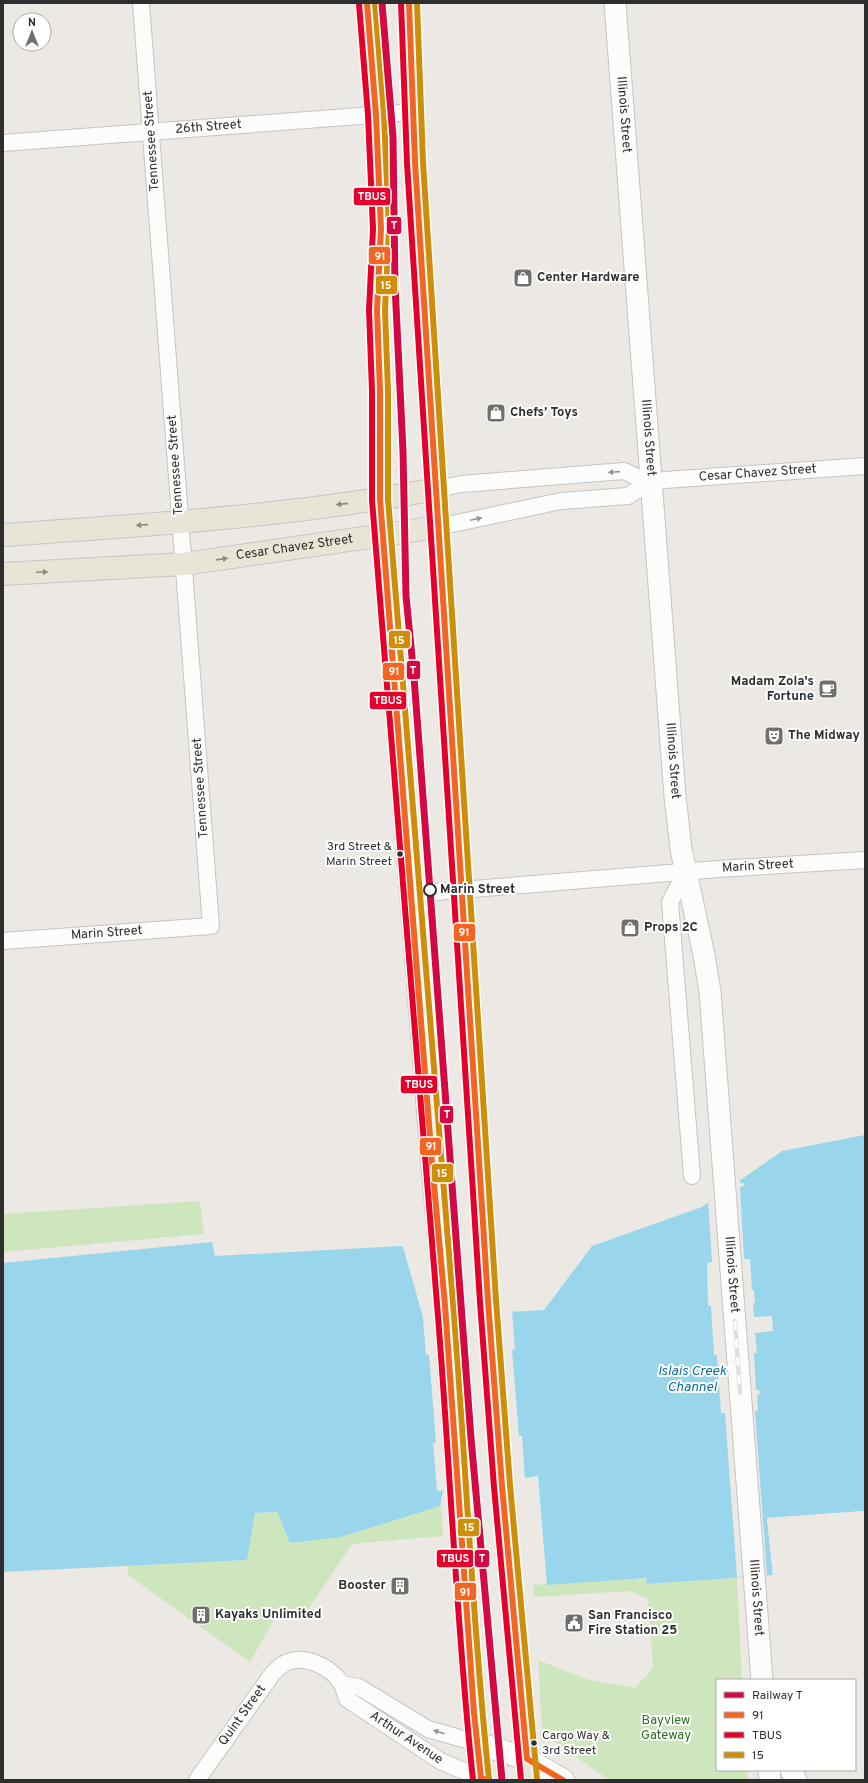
<svg xmlns="http://www.w3.org/2000/svg" width="868" height="1783" viewBox="0 0 868 1783" font-family="Overpass,sans-serif">
	<style>
		.green { fill: #cee6be }
		.water { fill: #99d6ec }
		.pier { fill: #ece8e4 }
		.lines { fill: none; stroke-linecap: round; stroke-linejoin: round }
		.minor-casing { stroke: #c5c4c5; stroke-width: 18 }
		.tertiary-casing { stroke: #c5c4c5; stroke-width: 23 }
		.secondary-casing { stroke: #c5c4c5; stroke-width: 24 }
		.primary-casing { stroke: #c6c5c4; stroke-width: 24 }
		.minor { stroke: #fcfcfb; stroke-width: 16 }
		.tertiary { stroke: #fcfcfb; stroke-width: 21 }
		.secondary { stroke: #fcfcfb; stroke-width: 22 }
		.primary { stroke: #e8e4d6; stroke-width: 22 }
		.rail-casing { stroke: #dfdfe1; stroke-width: 4.5 }
		.rail { stroke: #fff; stroke-width: 3; stroke-dasharray: 9; stroke-linecap: butt }
		.bus-1-casing { stroke: #fff; stroke-width: 9 }
		.bus-2-casing { stroke: #fff; stroke-width: 9 }
		.bus-3-casing { stroke: #fff; stroke-width: 9 }
		.bus-1 { stroke: #f26522; stroke-width: 6 }
		.bus-2 { stroke: #e4002b; stroke-width: 6 }
		.bus-3 { stroke: #cf8e09; stroke-width: 6 }
		.rail-1-casing { stroke: #fff; stroke-width: 10 }
		.rail-1 { stroke: #d40843; stroke-width: 7 }
		.oneway { fill: #959594 }
		.oneway2 { fill: #8b8982 }
		.bus-dot { fill: #2e2e2e; stroke: #fff; stroke-width: 1.5 }
		.stop-dot { fill: #fff; stroke: #2e2e2e; stroke-width: 2 }
		.labels { text-anchor: middle; dominant-baseline: central; stroke-width: 4; stroke-linejoin: round; paint-order: stroke }
		.bus-label { font-size: 12px; fill: #2e2e2e; stroke: #fff; text-anchor: end }
		.street-label { font-size: 13px; fill: #2e2e2e; stroke: #fff }
		.poi-label { font-size: 13px; font-weight: bold; fill: #2e2e2e; stroke: #fff; text-anchor: start }
		.stop-label { font-size: 13px; font-weight: bold; fill: #2e2e2e; stroke: #fff; text-anchor: start }
		.park-label { font-size: 13px; fill: #2c6e1b; stroke: #fff }
		.water-label { font-size: 14px; font-style: italic; fill: #0d6fa3; stroke: #fff }
		.line-badge { stroke: #fff; stroke-width: 1.5 }
		.badge-label { font-size: 11px; text-anchor: middle; font-weight: bold; fill: #fff }
	</style>
	<rect width="100%" height="100%" fill="#ece8e4"/>
	<path class="green" d="M200 1201 204 1234 3 1252V1214Z
		M441 1505 443 1536 352 1544 301 1620H274L250 1662 128 1575V1566L247 1560 255 1513 276 1512 341 1537Z
		M737 1577 742 1680H717V1770H747L748 1780H609L548 1737 542 1727 538 1660 586 1679 635 1688 653 1668 648 1599 629 1591 534 1597 533 1585 647 1578 648 1584Z"/>
	<path class="water" d="M865 1135V1511L767 1518 773 1575 647 1584 646 1578 547 1585 538 1476 443 1491 440 1506 341 1537 290 1543 277 1512 255 1513 247 1560 3 1572V1263L212 1242 215 1256 401 1246 403 1247 423 1317 544 1310 592 1246 702 1207 782 1151Z"/>
	<path class="pier" d="M740 1179V1183H744V1186L740 1187 744 1259H750L752 1290H754L755 1302 753 1304 754 1317 772 1316 773 1331 755 1333 757 1353H754L756 1390H759L760 1394 757 1395 758 1411H755L767 1575 737 1577 725 1413H721L717 1355H714L711 1306H708L707 1263 712 1262 708 1201Z
		M422 1306 425 1315 512 1310 515 1349 512 1350 519 1436H522L525 1480 477 1488 437 1491 433 1443H436L429 1355H426Z
		M865 1511V1513L769 1520 775 1575H773L767 1518Z"/>
	<g class="lines">
		<g class="minor-casing">
			<g id="minor">
				<path id="s1" d="M3 143 413 112"/>
				<path id="s2" d="M436 489 462 484 624 471 643 480 651 481 865 466"/>
				<path d="M438 527 561 501 628 496 651 481"/>
				<path d="M686 872 670 902 692 1176"/>
				<path id="s3" d="M411 894 718 869 865 860"/>
				<path id="s4" d="M3 941 211 926 141 3"/>
				<path d="M342 1684 359 1687 428 1729 477 1743"/>
				<path id="s5" d="M197 1780 273 1673C276 1671 279 1667 282 1665 302 1652 330 1666 342 1684 344 1688 345 1695 347 1699L442 1762 481 1778"/>
			</g>
		</g>
		<g class="tertiary-casing">
			<g id="tertiary">
				<path id="s6" d="M615 3 675 796 681 849 704 955 710 992 762 1680"/>
				<path d="M769 1770 770 1780"/>
				<path d="M791 1770 796 1780"/>
			</g>
		</g>
		<g class="secondary-casing">
			<path id="secondary" d="M477 1743 527 1759 563 1780"/>
		</g>
		<g class="primary-casing">
			<g id="primary">
				<path d="M367 3 376 115 381 229 377 310 380 391V499L432 1162 445 1305 469 1654 477 1743 481 1780"/>
				<path d="M409 3 415 162 488 1301 502 1486 529 1780"/>
				<path d="M3 535C148 525 293 516 436 489"/>
				<path id="s7" d="M3 574 184 564 438 527"/>
			</g>
		</g>
		<use href="#minor" class="minor"/>
		<use href="#tertiary" class="tertiary"/>
		<use href="#secondary" class="secondary"/>
		<use href="#primary" class="primary"/>
		<g class="rail-casing">
			<path id="rail" d="M735 1321 740 1393"/>
		</g>
		<use href="#rail" class="rail"/>
		<g class="bus-1-casing">
			<path id="bus-1" d="M367 3 376 115 381 229 377 310 380 391V499L432 1162 445 1305 474 1713 481 1778 487 1780
				M409 3 415 162 488 1301 502 1486 527 1759 563 1780"/>
		</g>
		<g class="bus-2-casing">
			<path id="bus-2" d="M401 3 407 163 480 1302 494 1487 521 1780
				M359 4 368 115 373 229 369 310 372 391V500C393 768 415 1036 437 1304 450 1462 456 1622 473 1780"/>
		</g>
		<g class="bus-3-casing">
			<path id="bus-3" d="M375 3 384 115 389 229 385 310 388 391V499C409 767 431 1035 453 1303 466 1462 472 1621 489 1779
				M417 3 423 162 496 1300 510 1485 537 1779"/>
		</g>
		<use href="#bus-1" class="bus-1"/>
		<use href="#bus-2" class="bus-2"/>
		<use href="#bus-3" class="bus-3"/>
		<g class="rail-1-casing">
			<path id="rail-1" d="M382 3 393 137 395 285 403 451 406 596 414 677 471 1438 502 1780"/>
		</g>
		<use href="#rail-1" class="rail-1"/>
	</g>
	<defs><path id="oneway-solid" d="M-6-.8H1V-3.2L6.5 0L1 3.2V.8H-6Z"/></defs>
	<g class="oneway">
		<use href="#oneway-solid" transform="translate(614 472) rotate(176)"/>
		<use href="#oneway-solid" transform="translate(476 519) rotate(-12)"/>
		<use href="#oneway-solid" transform="translate(439 1732) rotate(-162)"/>
	</g>
	<g class="oneway2">
		<use href="#oneway-solid" transform="translate(342 504) rotate(174)"/>
		<use href="#oneway-solid" transform="translate(142 525) rotate(176)"/>
		<use href="#oneway-solid" transform="translate(222 559) rotate(-8)"/>
		<use href="#oneway-solid" transform="translate(42 572) rotate(-3)"/>
	</g>
	<defs>
		<g id="shop-square" transform="scale(1)"><rect x="-9" y="-9" width="18" height="18" rx="4" fill="#706f6e" stroke="#fff"/><path d="M-5-2.5h2.3a2.7 3.5 0 0 1 5.4 0H5L5.5 6h-11ZM-1.5-2.5h3a1.5 2.3 0 0 0-3 0Z" fill="#fff"/></g>
		<g id="cafe-square" transform="scale(1)"><rect x="-9" y="-9" width="18" height="18" rx="4" fill="#706f6e" stroke="#fff"/><path d="M-5.5-4.5H6V0H3Q3 3.5 0 3.5H-2.5Q-5.5 3.5-5.5 0ZM3-3.2v2h1.7v-2ZM-6 4.5H4V6H-6Z" fill="#fff"/></g>
		<g id="theatre-square" transform="scale(1)"><rect x="-9" y="-9" width="18" height="18" rx="4" fill="#706f6e" stroke="#fff"/><path d="M-5-5.5Q0-4 5-5.5V0Q5 5 0 6Q-5 5-5 0ZM-3.3-2.5H-1v1.5H-3.3ZM1-2.5H3.3v1.5H1ZM-2.8 1Q0 5.5 2.8 1Z" fill="#fff"/></g>
		<g id="building-square" transform="scale(1)"><rect x="-9" y="-9" width="18" height="18" rx="4" fill="#706f6e" stroke="#fff"/><path d="M-4-6H4V6H1V3H-1V6H-4ZM-2.5-4.3h1.7v1.8h-1.7ZM.8-4.3h1.7v1.8H.8ZM-2.5-1h1.7V.8h-1.7ZM.8-1h1.7V.8H.8Z" fill="#fff"/></g>
		<g id="civic-square" transform="scale(1)"><rect x="-9" y="-9" width="18" height="18" rx="4" fill="#706f6e" stroke="#fff"/><path d="M-.6-6.5H3V-4.5H.6V-3L4-1V1h2V6H-6V1h2V-1L-.6-3ZM-1.2 2.5V6h2.4V2.5Z" fill="#fff"/></g>
	</defs>
	<g fill-rule="evenodd">
		<use href="#shop-square" x="523" y="278"/>
		<use href="#shop-square" x="496" y="413"/>
		<use href="#cafe-square" x="828" y="689"/>
		<use href="#theatre-square" x="774" y="736"/>
		<use href="#shop-square" x="630" y="928"/>
		<use href="#building-square" x="400" y="1586"/>
		<use href="#building-square" x="201" y="1615"/>
		<use href="#civic-square" x="574" y="1623"/>
	</g>
	<g class="bus-dot">
		<circle cx="400" cy="854" r="3.5"/>
		<circle cx="534" cy="1743" r="3.5"/>
	</g>
	<circle class="stop-dot" cx="430" cy="890" r="6"/>
	<g class="labels">
		<g class="bus-label">
			<text x="392" y="847">3rd Street &amp;<tspan x="392" dy="15">Marin Street</tspan></text>
			<text x="542" y="1736" text-anchor="start">Cargo Way &amp;<tspan x="542" dy="15">3rd Street</tspan></text>
		</g>
		<g class="street-label">
			<text stroke="none"><textPath href="#s6" startOffset="112">Illinois Street</textPath></text>
			<text stroke="none"><textPath href="#s1" startOffset="206">26th Street</textPath></text>
			<text transform="translate(152 141) rotate(-94)">Tennessee Street</text>
			<text stroke="none"><textPath href="#s6" startOffset="436">Illinois Street</textPath></text>
			<text transform="translate(176 465) rotate(-94)">Tennessee Street</text>
			<text stroke="none"><textPath href="#s2" startOffset="325">Cesar Chavez Street</textPath></text>
			<text stroke="none"><textPath href="#s7" startOffset="293">Cesar Chavez Street</textPath></text>
			<text stroke="none"><textPath href="#s6" startOffset="760">Illinois Street</textPath></text>
			<text transform="translate(201 788) rotate(-94)">Tennessee Street</text>
			<text stroke="none"><textPath href="#s3" startOffset="348">Marin Street</textPath></text>
			<text stroke="none"><textPath href="#s4" startOffset="104">Marin Street</textPath></text>
			<text stroke="none"><textPath href="#s6" startOffset="1278">Illinois Street</textPath></text>
			<text stroke="none"><textPath href="#s6" startOffset="1602">Illinois Street</textPath></text>
			<text stroke="none"><textPath href="#s5" startOffset="79">Quint Street</textPath></text>
			<text stroke="none"><textPath href="#s5" startOffset="299">Arthur Avenue</textPath></text>
		</g>
		<g class="poi-label">
			<text x="537" y="278">Center Hardware</text>
			<text x="510" y="413">Chefs’ Toys</text>
			<text x="814" y="682" text-anchor="end">Madam Zola's<tspan x="814" dy="15">Fortune</tspan></text>
			<text x="788" y="736">The Midway</text>
			<text x="644" y="928">Props 2C</text>
			<text x="386" y="1586" text-anchor="end">Booster</text>
			<text x="215" y="1615">Kayaks Unlimited</text>
			<text x="588" y="1616">San Francisco<tspan x="588" dy="15">Fire Station 25</tspan></text>
		</g>
		<g class="stop-label">
			<text x="440" y="890">Marin Street</text>
		</g>
		<g class="park-label">
			<text x="666" y="1721">Bayview<tspan x="666" dy="15">Gateway</tspan></text>
		</g>
		<g class="water-label">
			<text x="692" y="1371">Islais Creek<tspan x="692" dy="16">Channel</tspan></text>
		</g>
	</g>
	<g class="line-badge">
		<rect x="353" y="187" width="38" height="19" rx="4" fill="#e4002b"/>
		<rect x="386" y="216" width="16" height="19" rx="4" fill="#d40843"/>
		<rect x="368" y="246" width="23" height="19" rx="4" fill="#f26522"/>
		<rect x="375" y="275" width="23" height="20" rx="4" fill="#cf8e09"/>
		<rect x="388" y="630" width="23" height="19" rx="4" fill="#cf8e09"/>
		<rect x="406" y="660" width="15" height="20" rx="4" fill="#d40843"/>
		<rect x="382" y="662" width="23" height="19" rx="4" fill="#f26522"/>
		<rect x="369" y="691" width="38" height="19" rx="4" fill="#e4002b"/>
		<rect x="453" y="923" width="23" height="19" rx="4" fill="#f26522"/>
		<rect x="400" y="1075" width="38" height="19" rx="4" fill="#e4002b"/>
		<rect x="439" y="1105" width="15" height="19" rx="4" fill="#d40843"/>
		<rect x="419" y="1137" width="23" height="19" rx="4" fill="#f26522"/>
		<rect x="431" y="1163" width="23" height="20" rx="4" fill="#cf8e09"/>
		<rect x="457" y="1518" width="23" height="19" rx="4" fill="#cf8e09"/>
		<rect x="436" y="1549" width="38" height="19" rx="4" fill="#e4002b"/>
		<rect x="474" y="1549" width="16" height="19" rx="4" fill="#d40843"/>
		<rect x="454" y="1582" width="23" height="19" rx="4" fill="#f26522"/>
	</g>
	<g class="badge-label">
		<text x="372" y="200">TBUS</text>
		<text x="394" y="229">T</text>
		<text x="380" y="260">91</text>
		<text x="386" y="289">15</text>
		<text x="399" y="644">15</text>
		<text x="413" y="674">T</text>
		<text x="394" y="675">91</text>
		<text x="388" y="704">TBUS</text>
		<text x="464" y="936">91</text>
		<text x="419" y="1088">TBUS</text>
		<text x="447" y="1118">T</text>
		<text x="431" y="1150">91</text>
		<text x="442" y="1177">15</text>
		<text x="469" y="1531">15</text>
		<text x="455" y="1562">TBUS</text>
		<text x="482" y="1562">T</text>
		<text x="465" y="1596">91</text>
	</g>
	<rect width="868" height="1783" fill="none" stroke="#2e2e2e" stroke-width="8"/>
	<rect x="716" y="1679" width="140" height="92" fill="#ffffff" stroke="#ababab"/>
	<rect x="724" y="1692" width="20" height="6" fill="#d40843" stroke="#ababab"/>
	<text x="752" y="1699" font-size="12" fill="#2e2e2e">Railway T</text>
	<rect x="724" y="1712" width="20" height="6" fill="#f26522" stroke="#ababab"/>
	<text x="752" y="1719" font-size="12" fill="#2e2e2e">91</text>
	<rect x="724" y="1732" width="20" height="6" fill="#e4002b" stroke="#ababab"/>
	<text x="752" y="1739" font-size="12" fill="#2e2e2e">TBUS</text>
	<rect x="724" y="1752" width="20" height="6" fill="#cf8e09" stroke="#ababab"/>
	<text x="752" y="1759" font-size="12" fill="#2e2e2e">15</text>
	<g transform="translate(32 32)"><circle r="19" fill="#ffffff" stroke="#ababab"/>
	<path d="M0-3L7 15L0 10L-7 15Z" fill="#706f6e"/>
	<text y="-6" font-size="11" font-weight="bold" text-anchor="middle" fill="#2e2e2e">N</text>
	</g>
</svg>
